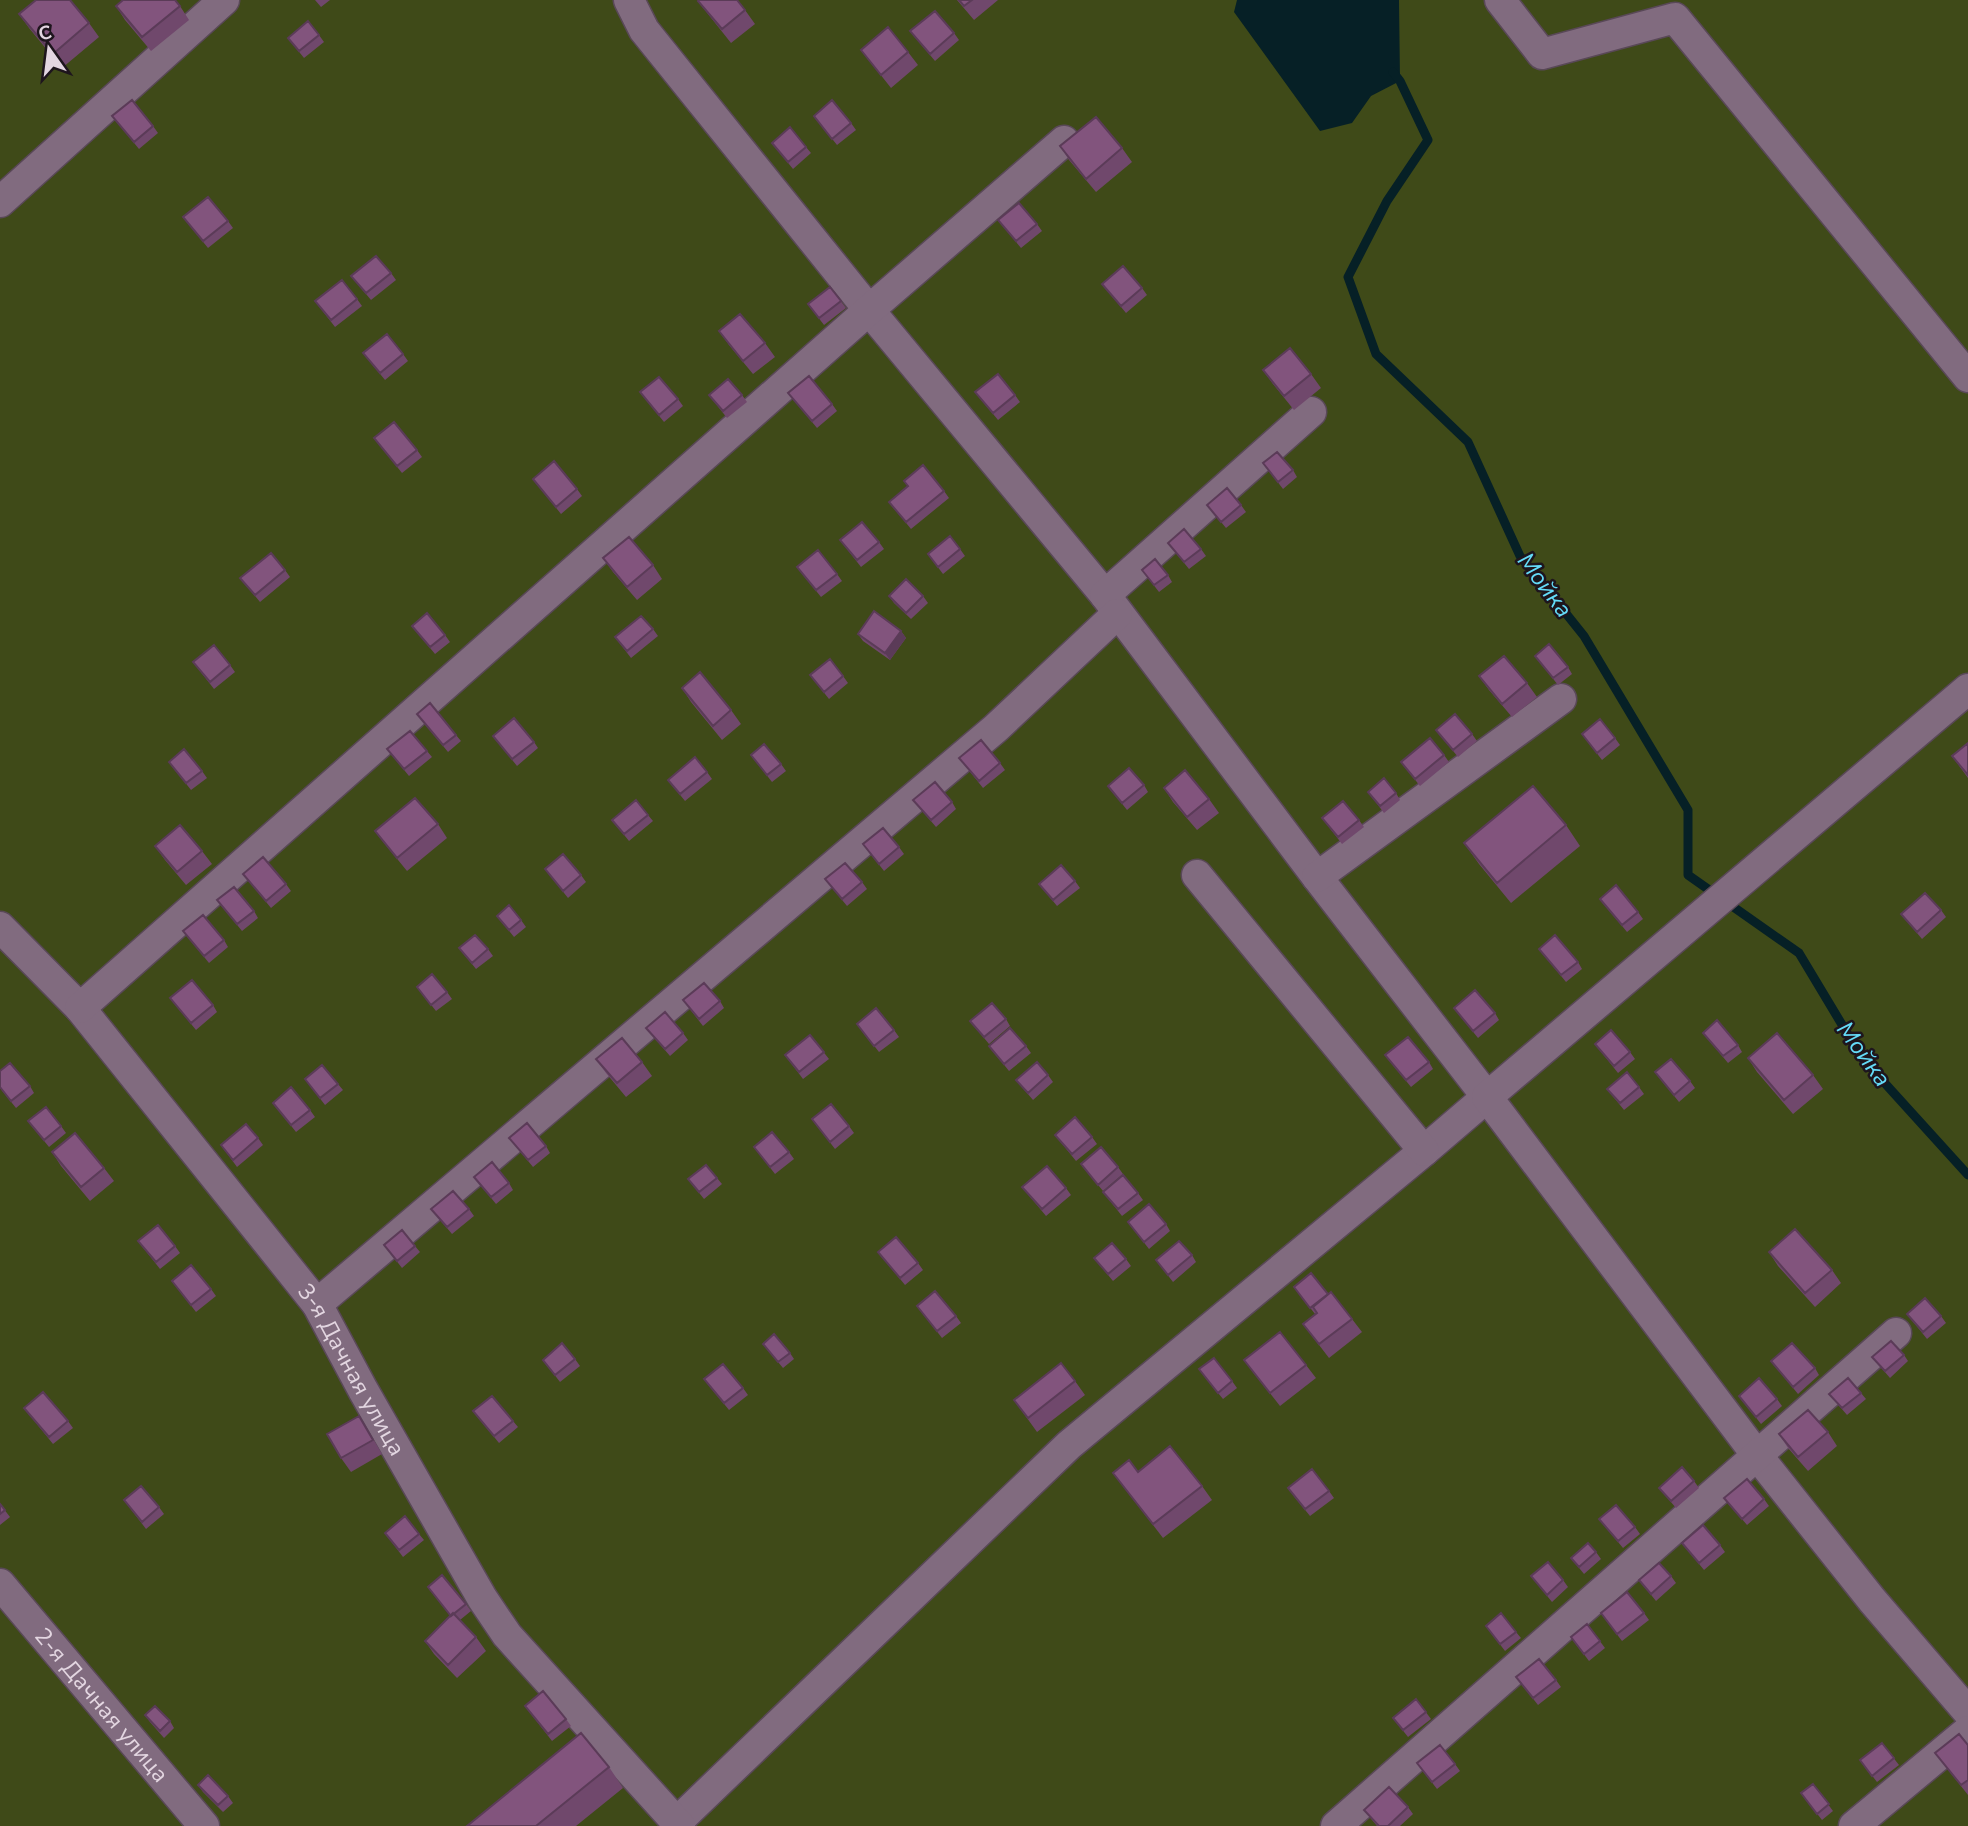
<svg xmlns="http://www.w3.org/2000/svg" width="1968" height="1826" viewBox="0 0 1968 1826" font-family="'Nunito Sans',sans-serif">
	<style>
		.green { fill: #3f4a18 }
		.water { fill: #062026 }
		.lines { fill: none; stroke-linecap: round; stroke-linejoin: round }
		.stream { stroke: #062026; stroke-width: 9 }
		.minor-casing { stroke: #594857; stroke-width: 33 }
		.minor { stroke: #816b7f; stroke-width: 30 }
		.wall { fill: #70486c }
		.shaded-wall { fill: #5b3b58 }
		.building { fill: #82547d; stroke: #5b3b58; stroke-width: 2 }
		.labels { text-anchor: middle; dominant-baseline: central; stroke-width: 5; stroke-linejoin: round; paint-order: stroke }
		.street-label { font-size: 23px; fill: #e3d6e1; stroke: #1e151d }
		.water-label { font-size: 24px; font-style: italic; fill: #64dbf8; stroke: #1e151d }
	</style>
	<rect width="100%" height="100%" fill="#3d293b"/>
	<path class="green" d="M0 0H1968V1826H0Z"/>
	<path class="water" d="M1237 0H1399L1400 81 1371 96 1352 123 1320 131 1234 12Z"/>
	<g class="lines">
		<path class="stream" d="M1393 72 1400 81 1428 140 1387 201 1348 277 1376 354 1468 442 1520 556 1584 636 1688 810V875L1799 953 1862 1058 1968 1175"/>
		<g class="minor-casing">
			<g id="minor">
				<path d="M629 0 644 30 869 310 1105 595 1317 877 1487 1097 1424 1151 1069 1445 677 1822"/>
				<path d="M1500 0 1542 54 1675 18 1968 377"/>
				<path d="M0 202 224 0"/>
				<path d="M1105 595 1311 412"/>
				<path d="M1968 689 1487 1097 1756 1454 1872 1600 1968 1712"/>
				<path d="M1197 875 1424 1151"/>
				<path d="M1317 877 1561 699"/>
				<path id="s1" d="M0 927 80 1008 317 1304 363 1390 482 1598 507 1635 680 1826"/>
				<path d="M80 1008 869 310 1064 141"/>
				<path d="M317 1304 996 728 1117 614"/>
				<path id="s2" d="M0 1584 204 1826"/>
				<path d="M1336 1826 1896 1333"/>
				<path d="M1854 1826 1968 1731"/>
			</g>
		</g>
		<use href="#minor" class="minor"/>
	</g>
	<path class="wall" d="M315 0H330L321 7Z
		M957 0H998L974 20Z
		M698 1 745 10 755 24 731 43 708 14Z
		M116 6H180L189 20 151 51 125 20Z
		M19 14 89 23 99 37 62 68 29 28Z
		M910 31 954 33 959 40 935 61Z
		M319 35 324 42 304 58 288 38Z
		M861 50 908 52 918 65 891 88Z
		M112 116 153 126 158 133 139 149Z
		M814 116 851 123 856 130 837 145Z
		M772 143 806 147 811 153 793 169Z
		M1060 146 1122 148 1132 162 1096 192 1069 160Z
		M183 217 228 221 233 228 208 248Z
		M998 220 1037 224 1042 231 1021 248Z
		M391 273 396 280 371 300 351 276Z
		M1102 284 1142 288 1147 295 1126 313Z
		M830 287 846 308 824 325 808 304Z
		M357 299 362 306 335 327 315 301Z
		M719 331 765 343 775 357 753 374 729 345Z
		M363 353 403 354 408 361 385 380Z
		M1263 370 1311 374 1321 388 1294 410 1273 384Z
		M640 392 678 399 683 406 664 422Z
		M975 392 1015 395 1020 402 998 420Z
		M788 393 832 404 837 411 817 428Z
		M709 395H742L747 402 727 418Z
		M374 438 417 450 422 457 402 473Z
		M1263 463 1293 470 1297 477 1283 489Z
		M533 479 577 489 582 496 561 514Z
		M944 491 949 498 911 529 889 502Z
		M1207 505H1241L1246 512 1226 528Z
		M840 540 879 542 884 549 861 567Z
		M1168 543 1201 549 1206 556 1189 569Z
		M960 549 965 556 943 574 928 554Z
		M603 558 653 565 662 579 637 600 613 572Z
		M797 567 837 574 842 581 821 597Z
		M285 570 290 577 260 602 240 578Z
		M1142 570 1168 575 1172 582 1159 592Z
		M889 596H923L928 603 911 619 894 603Z
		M412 626 445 635 450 642 435 654Z
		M653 629 658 636 631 658 615 637Z
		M901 631 906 638 890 660 863 641 858 634Z
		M1535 656 1568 667 1572 674 1558 685Z
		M193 662 230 665 235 672 214 689Z
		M810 675 843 676 848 683 829 699Z
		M1479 676 1527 683 1537 697 1512 717 1489 690Z
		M682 688 731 710 741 724 722 740 691 702Z
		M417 714 456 735 461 741 448 752Z
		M1436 730 1472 734 1477 741 1458 757Z
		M1582 734 1615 738 1620 745 1602 760Z
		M493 736 534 742 538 748 517 766Z
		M1968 743V778L1952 756Z
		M387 749 427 751 432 757 409 776Z
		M751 755 781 764 786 771 772 782Z
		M1444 755 1449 762 1420 786 1401 762Z
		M959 758 1000 763 1005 770 983 788Z
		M169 762 202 771 207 778 191 790Z
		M707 772 712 779 685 801 668 780Z
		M1144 785 1148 792 1127 810 1108 786Z
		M1164 788 1209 799 1219 813 1197 830 1173 802Z
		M1368 792 1396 793 1400 800 1384 813Z
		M913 800 952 802 956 809 936 827Z
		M648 815 653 821 629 841 612 820Z
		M1322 818 1359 820 1364 827 1342 844Z
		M438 824 447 838 407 871 385 844 375 831Z
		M1566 825 1580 846 1511 903 1479 864 1464 843Z
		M863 844 899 847 904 854 884 871Z
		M155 846 202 851 212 864 186 885 165 860Z
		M545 869 581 875 586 882 568 898Z
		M243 874 286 884 291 891 271 908Z
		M825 879 862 882 867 889 847 906Z
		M1075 881 1080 888 1057 906 1039 884Z
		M1600 899 1638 912 1643 919 1627 932Z
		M217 900 254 911 258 918 242 931Z
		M1941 910 1946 917 1922 939 1901 914Z
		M497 916 521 920 526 927 514 937Z
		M183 931 224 940 228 947 209 963Z
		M459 948 488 949 493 956 476 969Z
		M1539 949 1578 962 1582 969 1566 982Z
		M417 987 447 992 452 999 436 1011Z
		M170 998 213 1005 217 1012 196 1030Z
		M683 1000 720 1001 724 1008 703 1026Z
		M1454 1008 1495 1013 1499 1020 1478 1038Z
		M1006 1019 1010 1026 989 1044 970 1021Z
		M857 1024 894 1030 899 1037 879 1052Z
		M646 1028 683 1033 688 1040 670 1056Z
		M1703 1033 1738 1045 1742 1052 1728 1063Z
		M810 1035 829 1059 803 1079 785 1055Z
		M1595 1044 1630 1052 1635 1059 1618 1073Z
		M989 1046H1026L1031 1053 1009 1071Z
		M1385 1055 1429 1062 1433 1069 1411 1087Z
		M1748 1058 1813 1075 1823 1089 1793 1114 1757 1072Z
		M596 1059 642 1062 652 1076 626 1097 606 1073Z
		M0 1071 30 1086 34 1093 16 1108 0 1088Z
		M1655 1072 1690 1081 1695 1088 1679 1102Z
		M1048 1075 1053 1082 1033 1100 1016 1080Z
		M305 1079 338 1084 343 1090 325 1105Z
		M1639 1087 1644 1094 1624 1110 1607 1089Z
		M273 1103 310 1110 315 1117 296 1132Z
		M812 1119 849 1126 854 1133 835 1149Z
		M28 1121 61 1126 66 1133 49 1147Z
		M1055 1135 1092 1137 1097 1144 1076 1161Z
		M258 1138 263 1145 237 1167 221 1145Z
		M509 1138 546 1146 550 1153 533 1167Z
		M754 1147 789 1152 794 1159 775 1174Z
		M52 1152 104 1168 114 1181 90 1201 61 1166Z
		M1081 1164 1118 1167 1123 1174 1103 1191Z
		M474 1177 509 1183 513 1190 496 1204Z
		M717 1178 722 1184 704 1199 688 1179Z
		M1022 1187 1066 1188 1071 1195 1046 1216Z
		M1103 1192 1138 1193 1143 1200 1122 1216Z
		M431 1209H469L474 1216 452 1234Z
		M1128 1222 1166 1224 1170 1231 1149 1249Z
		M138 1241 175 1246 180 1253 160 1269Z
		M384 1245 415 1246 420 1252 402 1268Z
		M878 1252 918 1263 923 1270 905 1285Z
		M1769 1252 1832 1270 1841 1283 1815 1307 1778 1266Z
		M1192 1255 1196 1262 1173 1282 1156 1260Z
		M1094 1258 1126 1259 1131 1266 1113 1281Z
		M1311 1273 1328 1295 1352 1319 1362 1332 1329 1358 1303 1324 1315 1314 1294 1287Z
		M172 1281 211 1289 216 1296 196 1312Z
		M917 1306 956 1316 961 1323 942 1338Z
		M1907 1314 1941 1316 1946 1323 1927 1339Z
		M763 1344 790 1353 794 1359 783 1368Z
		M1904 1355 1908 1361 1890 1378 1872 1357Z
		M575 1359 580 1366 560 1382 543 1360Z
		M1244 1360 1306 1365 1316 1378 1280 1406Z
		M1771 1361 1815 1368 1819 1375 1798 1394Z
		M1204 1376 1232 1381 1237 1388 1223 1399Z
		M704 1379 743 1388 748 1395 729 1410Z
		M1075 1381 1085 1395 1037 1432 1014 1400Z
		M1861 1393 1866 1399 1847 1415 1829 1394Z
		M1739 1396 1777 1399 1782 1406 1761 1424Z
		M24 1408 68 1421 73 1428 53 1444Z
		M473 1411 513 1421 518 1427 499 1443Z
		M359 1416 368 1430 382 1454 351 1472 341 1458Z
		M1828 1432 1837 1446 1808 1471 1788 1448 1779 1434Z
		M1138 1472 1202 1486 1212 1500 1163 1538 1113 1473Z
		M1694 1481 1699 1488 1676 1508 1659 1488Z
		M1329 1491 1334 1498 1310 1516 1293 1495Z
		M1724 1498 1764 1499 1769 1506 1747 1525Z
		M124 1500 159 1507 164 1514 146 1529Z
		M0 1504 10 1517 0 1525Z
		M1599 1519 1635 1527 1640 1534 1623 1548Z
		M385 1533 419 1534 424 1540 403 1557Z
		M1682 1543 1720 1545 1725 1552 1704 1570Z
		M1596 1552 1601 1559 1584 1574 1571 1558Z
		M1531 1576 1563 1580 1568 1587 1552 1602Z
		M1671 1576 1676 1583 1656 1601 1639 1580Z
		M428 1587 466 1604 471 1611 460 1620 476 1637 486 1651 457 1678 434 1654 425 1641 451 1616Z
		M1644 1613 1649 1620 1622 1641 1606 1620Z
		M1587 1624 1605 1648 1589 1661 1571 1637Z
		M1486 1626 1516 1632 1521 1638 1505 1651Z
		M1516 1677 1556 1680 1561 1687 1538 1705Z
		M1416 1699 1431 1719 1408 1737 1393 1718Z
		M525 1706 566 1719 571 1726 552 1741Z
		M145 1715 170 1721 174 1728 164 1738 150 1722Z
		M1882 1743 1899 1765 1877 1782 1860 1760Z
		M1968 1745V1795L1935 1753Z
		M1417 1763 1455 1764 1460 1771 1437 1789Z
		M609 1767 623 1788 576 1826H467Z
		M1813 1784 1833 1811 1822 1820 1801 1793Z
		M198 1785 228 1796 233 1803 223 1812 203 1792Z
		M1408 1807 1413 1814 1400 1826H1377L1364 1810Z"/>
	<path class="shaded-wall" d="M901 631 906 638 890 660 885 653Z"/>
	<path class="building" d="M36 0H70L89 23 53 54 19 14Z
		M123 0H175L180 6 142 37 116 6Z
		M699 0H737L745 10 722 29 698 1Z
		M959 0H972L964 6Z
		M935 11 954 33 930 54 910 31Z
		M308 21 319 35 299 51 288 38Z
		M888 27 908 52 881 75 861 50Z
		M132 100 153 126 134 142 112 116Z
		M832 100 851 123 832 139 814 116Z
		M1096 117 1122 148 1086 179 1060 146Z
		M790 127 806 147 788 162 772 143Z
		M208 197 228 221 203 241 183 217Z
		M1019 203 1037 224 1016 241 998 220Z
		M376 256 391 273 366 293 351 276Z
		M1123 266 1142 288 1121 306 1102 284Z
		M342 280 357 299 331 320 315 301Z
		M830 287 841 301 819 318 808 304Z
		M740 314 765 343 743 361 719 331Z
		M387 334 403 354 380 373 363 353Z
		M1290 348 1311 374 1284 396 1263 370Z
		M998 374 1015 395 993 413 975 392Z
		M809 376 832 404 812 421 788 393Z
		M659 377 678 399 659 415 640 392Z
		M728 379 742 395 723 411 709 395Z
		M394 422 417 450 397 466 374 438Z
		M1277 452 1293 470 1278 482 1263 463Z
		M554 461 577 489 556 507 533 479Z
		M923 465 944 491 906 522 889 502 908 486 904 481Z
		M1227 488 1241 505 1221 522 1207 505Z
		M862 522 879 542 857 560 840 540Z
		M1184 529 1201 549 1184 562 1168 543Z
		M950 536 960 549 938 567 928 554Z
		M629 537 653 565 627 587 603 558Z
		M818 550 837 574 816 590 797 567Z
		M271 553 285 570 255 595 240 578Z
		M1155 559 1168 575 1154 585 1142 570Z
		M906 579 923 596 906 613 889 596Z
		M874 611 901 631 885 653 858 634Z
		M427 613 445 635 430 647 412 626Z
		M641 616 653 629 627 651 615 637Z
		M1549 644 1568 667 1553 678 1535 656Z
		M214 645 230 665 210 682 193 662Z
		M1504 656 1527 683 1502 704 1479 676Z
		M830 659 843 676 824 692 810 675Z
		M700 672 731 710 713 726 682 688Z
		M430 703 456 735 443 745 417 714Z
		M1455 714 1472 734 1453 750 1436 730Z
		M514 718 534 742 512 759 493 736Z
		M1600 719 1615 738 1597 753 1582 734Z
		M410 731 427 751 404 769 387 749Z
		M1430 738 1444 755 1415 779 1401 762Z
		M981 740 1000 763 979 781 959 758Z
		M1968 743V775L1952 756Z
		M764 744 781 764 767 775 751 755Z
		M184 749 202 771 186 783 169 762Z
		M695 757 707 772 680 794 668 780Z
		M1129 768 1144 785 1122 803 1108 786Z
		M1185 770 1209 799 1187 817 1164 788Z
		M1384 778 1396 793 1380 806 1368 792Z
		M935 782 952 802 931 820 913 800Z
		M1533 786 1566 825 1497 883 1464 843Z
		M415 798 438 824 397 858 375 831Z
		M636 800 648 815 624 834 612 820Z
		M1343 801 1359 820 1338 837 1322 818Z
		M180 825 202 851 177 872 155 846Z
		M883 828 899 847 879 864 863 844Z
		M563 854 581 875 563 891 545 869Z
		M263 857 286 884 266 901 243 874Z
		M845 863 862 882 842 899 825 879Z
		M1061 865 1075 881 1053 900 1039 884Z
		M1616 885 1638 912 1622 925 1600 899Z
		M234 887 254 911 237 924 217 900Z
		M1925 893 1941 910 1917 932 1901 914Z
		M509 905 521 920 509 930 497 916Z
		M203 915 224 940 204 956 183 931Z
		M475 935 488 949 472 963 459 948Z
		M1555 935 1578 962 1561 975 1539 949Z
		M432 974 447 992 431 1005 417 987Z
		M192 980 213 1005 191 1023 170 998Z
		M704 983 720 1001 699 1019 683 1000Z
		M1475 990 1495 1013 1473 1031 1454 1008Z
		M992 1003 1006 1019 984 1037 970 1021Z
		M876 1008 894 1030 874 1046 857 1024Z
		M665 1012 683 1033 665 1049 646 1028Z
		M1717 1020 1738 1045 1723 1056 1703 1033Z
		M1010 1028 1026 1046 1004 1064 989 1046Z
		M1611 1030 1630 1052 1614 1066 1595 1044Z
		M1777 1033 1813 1075 1784 1100 1748 1058Z
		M810 1035 824 1052 799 1072 785 1055Z
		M1408 1037 1429 1062 1406 1080 1385 1055Z
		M622 1038 642 1062 617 1083 596 1059Z
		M1671 1059 1690 1081 1674 1095 1655 1072Z
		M1037 1062 1048 1075 1028 1093 1016 1080Z
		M10 1063 30 1086 11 1101 0 1087V1071Z
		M322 1065 338 1084 320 1098 305 1079Z
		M1627 1072 1639 1087 1620 1103 1607 1089Z
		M291 1087 310 1110 291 1125 273 1103Z
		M831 1104 849 1126 830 1142 812 1119Z
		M46 1107 61 1126 44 1140 28 1121Z
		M1075 1117 1092 1137 1072 1154 1055 1135Z
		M527 1123 546 1146 528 1160 509 1138Z
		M246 1124 258 1138 233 1160 221 1145Z
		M772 1132 789 1152 770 1167 754 1147Z
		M75 1133 104 1168 81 1187 52 1152Z
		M1101 1147 1118 1167 1098 1185 1081 1164Z
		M492 1162 509 1183 491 1197 474 1177Z
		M706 1165 717 1178 699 1192 688 1179Z
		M1047 1166 1066 1188 1042 1209 1022 1187Z
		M1123 1175 1138 1193 1118 1209 1103 1192Z
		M453 1191 469 1209 447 1227 431 1209Z
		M1149 1204 1166 1224 1144 1242 1128 1222Z
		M158 1225 175 1246 156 1262 138 1241Z
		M1795 1229 1832 1270 1805 1293 1769 1252Z
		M402 1230 415 1246 397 1261 384 1245Z
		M896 1237 918 1263 900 1278 878 1252Z
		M1179 1241 1192 1255 1168 1275 1156 1260Z
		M1112 1243 1126 1259 1108 1274 1094 1258Z
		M191 1265 211 1289 191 1305 172 1281Z
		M1311 1273 1328 1294 1310 1308 1294 1287Z
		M935 1291 956 1316 937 1331 917 1306Z
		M1331 1292 1352 1319 1319 1344 1303 1324 1317 1313 1313 1307Z
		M1925 1298 1941 1316 1923 1332 1907 1314Z
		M1280 1332 1306 1365 1270 1393 1244 1360Z
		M774 1334 790 1353 778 1362 763 1344Z
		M1891 1341 1904 1355 1885 1371 1872 1357Z
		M562 1343 575 1359 555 1375 543 1360Z
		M1792 1343 1815 1368 1793 1387 1771 1361Z
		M1214 1358 1232 1381 1218 1393 1199 1369Z
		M1061 1363 1075 1381 1028 1418 1014 1400Z
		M723 1364 743 1388 724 1403 704 1379Z
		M1759 1378 1777 1399 1756 1417 1739 1396Z
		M1848 1378 1861 1393 1842 1408 1829 1394Z
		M43 1392 68 1421 49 1437 24 1408Z
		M492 1396 513 1421 494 1436 473 1411Z
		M1808 1410 1828 1432 1798 1457 1779 1434Z
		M359 1416 373 1440 341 1458 327 1434Z
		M1170 1446 1202 1486 1153 1524 1113 1473 1129 1460 1138 1472Z
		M1682 1467 1694 1481 1671 1501 1659 1488Z
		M1312 1469 1329 1491 1305 1509 1288 1488Z
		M1747 1479 1764 1499 1742 1519 1724 1498Z
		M141 1486 159 1507 142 1522 124 1500Z
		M0 1504 5 1510 0 1514Z
		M1616 1505 1635 1527 1618 1541 1599 1519Z
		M405 1516 419 1534 399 1550 385 1533Z
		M1703 1525 1720 1545 1699 1563 1682 1543Z
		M1588 1543 1596 1552 1579 1567 1571 1558Z
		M1548 1562 1563 1580 1547 1595 1531 1576Z
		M1659 1563 1671 1576 1651 1594 1639 1580Z
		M442 1575 466 1604 451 1616 428 1587Z
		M1627 1592 1644 1613 1617 1634 1601 1613Z
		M453 1613 476 1637 448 1665 425 1641Z
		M1501 1613 1516 1632 1500 1644 1486 1626Z
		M1587 1624 1600 1641 1584 1654 1571 1637Z
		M1539 1659 1556 1680 1533 1698 1516 1677Z
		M543 1691 566 1719 548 1734 525 1706Z
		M1416 1699 1426 1712 1403 1730 1393 1718Z
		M155 1706 170 1721 160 1731 145 1715Z
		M581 1733 609 1767 536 1826H467Z
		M1959 1734 1968 1745V1780L1961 1785 1935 1753Z
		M1882 1743 1894 1758 1872 1776 1860 1760Z
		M1440 1745 1455 1764 1432 1782 1417 1763Z
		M208 1775 228 1796 218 1805 198 1785Z
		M1813 1784 1829 1804 1817 1814 1801 1793Z
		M1389 1787 1408 1807 1388 1826H1379L1364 1810Z"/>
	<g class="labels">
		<g class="street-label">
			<text stroke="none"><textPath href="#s1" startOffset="567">3-я Дачная улица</textPath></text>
			<text stroke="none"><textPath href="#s2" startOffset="158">2-я Дачная улица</textPath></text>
		</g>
		<g class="water-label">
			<text transform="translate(1545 585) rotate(53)">Мойка</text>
			<text transform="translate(1864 1054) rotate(54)">Мойка</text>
		</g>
	</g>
	<g transform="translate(49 49) rotate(346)" stroke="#1e151d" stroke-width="5" paint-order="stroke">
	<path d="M0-5L12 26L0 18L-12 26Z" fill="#e3d6e1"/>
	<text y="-10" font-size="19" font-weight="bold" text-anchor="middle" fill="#e3d6e1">С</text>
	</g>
</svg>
